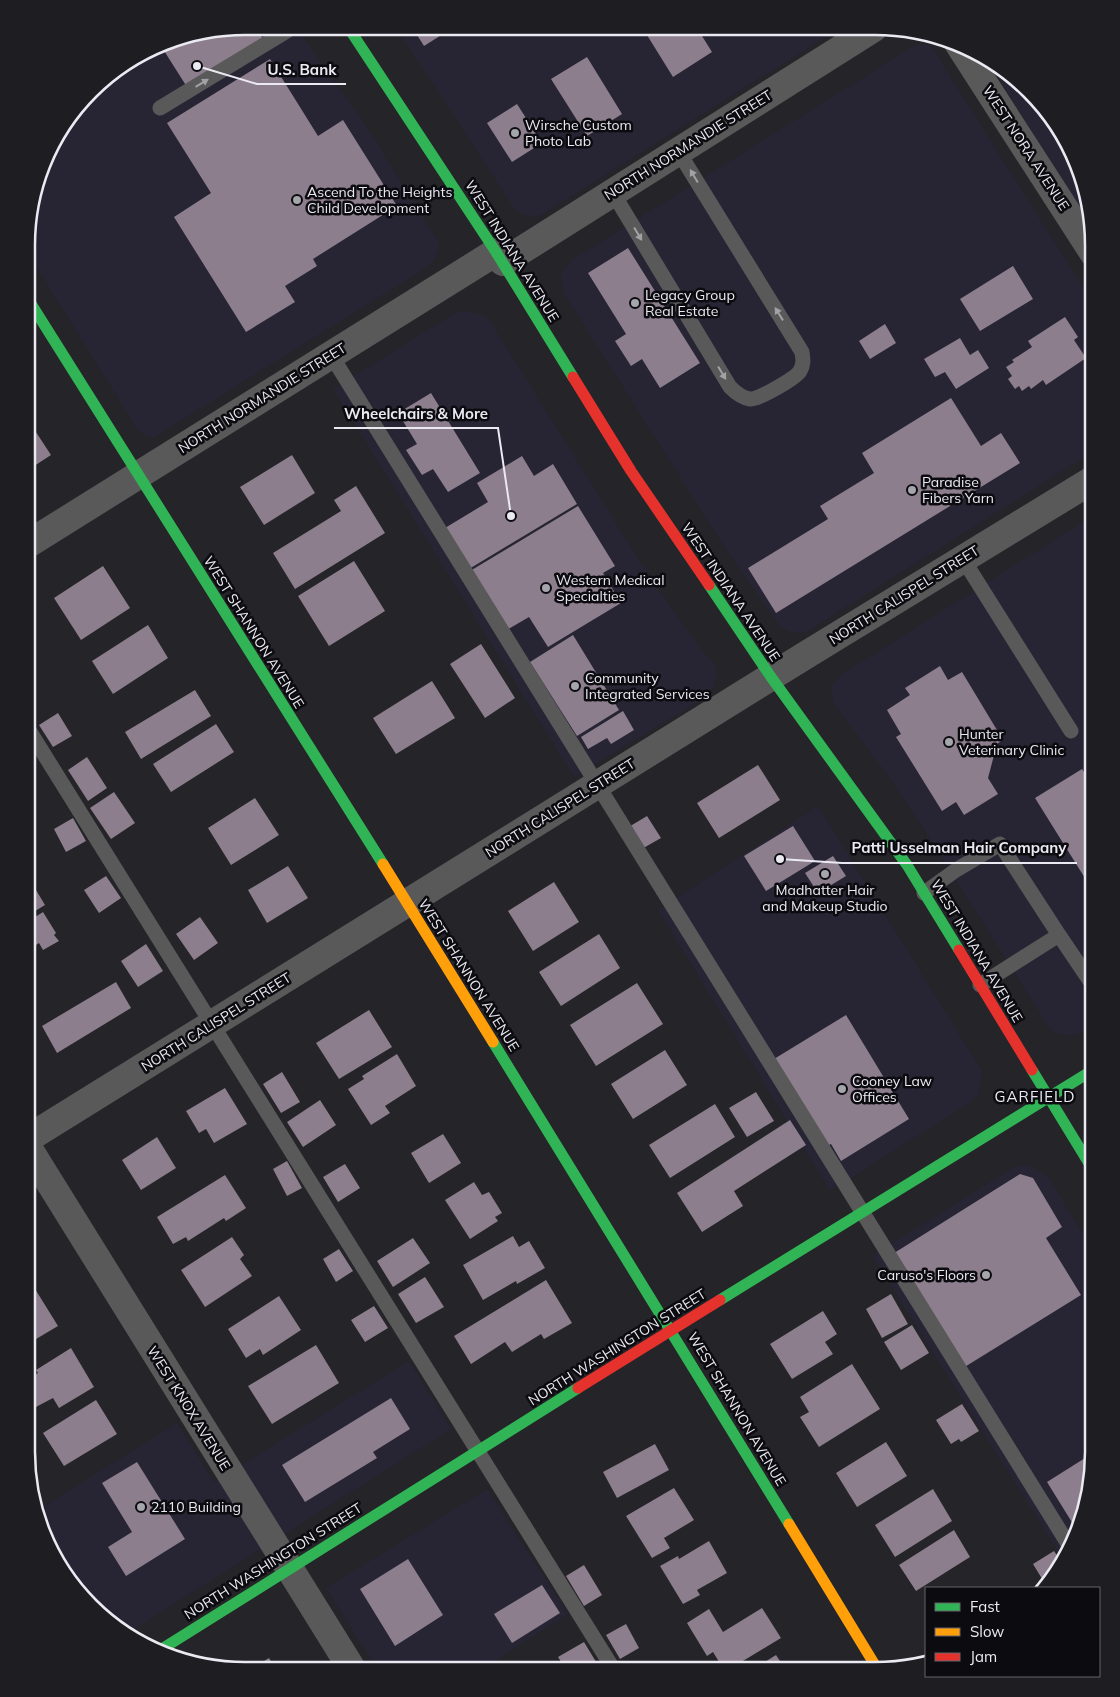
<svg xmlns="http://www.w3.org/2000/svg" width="1120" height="1697" viewBox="0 0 1120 1697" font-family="Mulish,sans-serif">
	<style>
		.built { fill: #272534 }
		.building { fill: #8c7e8c }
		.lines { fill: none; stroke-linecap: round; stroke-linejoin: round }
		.lane { stroke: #5a5959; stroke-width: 15 }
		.street { stroke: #5a5959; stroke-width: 28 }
		.fast { stroke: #30b455; stroke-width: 11 }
		.slow { stroke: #ff9f0a; stroke-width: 11 }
		.jam { stroke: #e5322d; stroke-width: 11 }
		.oneway { fill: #a2a2a6 }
		.poi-dot { fill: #a5a5ac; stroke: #0c0b10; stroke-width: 2 }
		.labels { text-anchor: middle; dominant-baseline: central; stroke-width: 5; stroke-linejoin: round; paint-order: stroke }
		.poi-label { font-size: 14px; fill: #ebeaf2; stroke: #0c0b10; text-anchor: start }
		.street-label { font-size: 14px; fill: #ebeaf2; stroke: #0c0b10 }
		.neighbourhood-label { font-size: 15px; letter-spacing: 1px; fill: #ebeaf2; stroke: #0c0b10 }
		.rim { fill: none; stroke: #ebeaf2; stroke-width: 2.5 }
		.leader { fill: none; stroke: #ebeaf2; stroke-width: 2 }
		.callout-dot { fill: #ebeaf2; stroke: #0c0b10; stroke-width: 2 }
		.callout-label { font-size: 15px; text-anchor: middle; font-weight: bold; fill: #ebeaf2; stroke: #0c0b10; stroke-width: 5; stroke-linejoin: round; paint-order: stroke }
	</style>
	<rect width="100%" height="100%" fill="#242429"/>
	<path class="built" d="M245 26H295L366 126 438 241V251L434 260 424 269 153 438 142 434 136 427 28 253V216L55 136 101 80 174 38Z
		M395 27 840 28 543 214 535 217 518 213 513 207 443 98Z
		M920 44H925L931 46 1094 305V451L808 631 799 633 791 632 780 627 718 537 565 295 562 285 561 277 564 269 572 260 912 47Z
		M987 59 1008 71 1048 112 1077 161 1086 206 1080 210Z
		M468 311 485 316 490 321 652 581 701 649 715 665 716 675 714 685 708 696 574 777 333 389 455 313Z
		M1094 515 1093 1025 1081 1033 1073 1036 1066 1035 1056 1033 1050 1029 920 823 892 781 835 705 832 696V686L840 676 849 670Z
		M818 806 982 1071 979 1093 969 1103 830 1191 658 910Z
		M1022 1165 1030 1166 1048 1177 1093 1250V1467L1077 1535 1063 1559 872 1256 1014 1167Z
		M409 1361 451 1429 126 1634 112 1626 72 1585 43 1536 38 1510 177 1423 214 1482Z
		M487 1489 568 1614 481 1670 377 1669 326 1588Z"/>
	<path class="building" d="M245 26H255L263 39 187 87 161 46 174 38Z
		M412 27H454L424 46Z
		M642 27 697 28 712 52 673 77Z
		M587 57 622 114 587 136 551 79Z
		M270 59 318 136 343 120 397 206 313 259 317 266 285 286 295 302 246 332 174 217 211 193 167 123Z
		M517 104 542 143 512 162 487 123Z
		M628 248 700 363 660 388 642 359 631 366 615 341 626 334 588 273Z
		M1013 266 1033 299 980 331 960 299Z
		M1065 317 1078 337 1074 340 1086 358 1046 385 1043 380 1031 389 1029 386 1022 391 1019 386 1015 389 1008 379 1012 376 1006 367 1014 362 1012 360 1032 347 1028 341Z
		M885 324 896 343 870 359 859 341Z
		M960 338 970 355 978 350 989 368 956 389 945 372 935 377 924 359Z
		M431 393 480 473 448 492 433 469 422 475 406 450 417 444 398 413Z
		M951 398 981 446 1001 433 1020 463 776 613 748 568 828 519 820 506 874 473 862 453Z
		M30 423 51 455 28 470V425Z
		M292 455 315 493 264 525 240 487Z
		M522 456 534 476 553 464 577 504 469 569 445 528 488 502 477 483Z
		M356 486 385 533 295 589 273 553 341 511 334 500Z
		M578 506 615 566 603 573 621 603 548 647 529 617 505 631 470 571Z
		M354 561 385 611 329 646 298 596Z
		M103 566 130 608 81 640 54 598Z
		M148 625 168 658 113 694 92 661Z
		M573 635 619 710 577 736 530 662Z
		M481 644 515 698 485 718 450 664Z
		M27 647 33 657 27 660Z
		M940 666 948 680 962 672 1003 740 997 744 988 778 998 794 964 815 956 802 942 811 896 737 901 734 887 710 910 695 905 688Z
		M432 681 455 718 396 754 373 718Z
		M195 690 211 716 141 759 125 732Z
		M623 711 634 730 611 744 607 738 588 749 581 737Z
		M58 713 72 736 53 747 39 725Z
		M216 724 234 752 171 792 153 764Z
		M87 757 107 788 88 801 68 770Z
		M758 765 780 800 719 838 697 803Z
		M1082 769 1094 787 1093 891 1035 798Z
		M114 792 135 823 111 839 90 808Z
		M255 798 279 835 231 865 208 828Z
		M647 816 661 838 640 850 627 828Z
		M73 818 86 841 66 852 54 829Z
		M793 826 815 861 766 891 744 856Z
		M833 856 846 876 818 893 805 873Z
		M288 866 308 898 267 923 248 890Z
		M27 875 45 905 27 916Z
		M106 876 121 898 99 913 84 890Z
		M554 882 579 922 533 951 508 911Z
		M43 912 56 933 54 935 59 941 43 950 39 943 27 951V922Z
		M200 917 218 943 194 960 176 934Z
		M599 934 620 968 561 1006 539 972Z
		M146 944 163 971 138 987 121 961Z
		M116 982 131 1008 57 1053 42 1026Z
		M637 983 663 1024 596 1066 570 1025Z
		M369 1010 392 1047 339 1079 316 1043Z
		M846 1015 909 1119 841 1161 831 1144 827 1146 774 1059Z
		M665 1050 687 1085 633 1119 611 1084Z
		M397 1054 416 1086 385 1106 390 1113 371 1125 348 1089 364 1079 362 1076Z
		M282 1072 300 1102 281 1113 263 1084Z
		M225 1088 247 1124 214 1143 206 1129 199 1133 186 1111Z
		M756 1092 774 1121 747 1137 729 1108Z
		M320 1100 336 1125 303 1147 287 1122Z
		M715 1104 735 1137 670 1178 649 1145Z
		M790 1120 806 1145 734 1191 743 1206 702 1232 677 1193Z
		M443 1134 461 1163 429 1183 411 1153Z
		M157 1137 176 1168 141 1190 122 1160Z
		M287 1161 302 1188 287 1196 273 1169Z
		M345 1164 360 1188 338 1202 323 1177Z
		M1020 1174 1033 1178 1062 1227 1046 1238 1081 1295 963 1368 891 1255Z
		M225 1175 246 1208 226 1221 224 1218 188 1241 186 1237 173 1244 157 1217Z
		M474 1182 482 1195 489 1192 502 1213 495 1217 498 1221 470 1239 445 1200Z
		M513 1236 519 1247 529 1241 545 1268 517 1284 516 1281 483 1300 463 1265Z
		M232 1237 244 1255 240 1259 252 1276 205 1307 181 1270Z
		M413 1238 430 1263 393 1287 377 1261Z
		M339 1249 353 1271 336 1282 323 1259Z
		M425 1277 444 1307 416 1323 398 1294Z
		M546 1280 572 1323 544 1339 541 1334 512 1352 505 1342 471 1364 454 1336Z
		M32 1284 58 1326 26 1345 27 1288Z
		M891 1294 908 1324 882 1338 866 1309Z
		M279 1296 301 1330 263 1355 260 1349 246 1358 228 1329Z
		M374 1306 388 1328 365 1342 351 1320Z
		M823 1311 837 1334 825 1342 833 1354 792 1379 770 1344Z
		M912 1325 929 1353 901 1370 884 1342Z
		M316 1345 339 1383 272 1424 248 1386Z
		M71 1348 94 1387 59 1408 53 1398 36 1407 26 1391V1381L38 1373 36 1370Z
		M852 1364 880 1409 819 1447 800 1417 809 1412 800 1397Z
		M391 1398 410 1429 373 1452 377 1458 305 1502 282 1465Z
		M96 1400 117 1434 64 1466 43 1433Z
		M962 1404 979 1431 961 1442 959 1439 951 1444 936 1420Z
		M886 1442 907 1476 857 1507 836 1473Z
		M655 1444 669 1470 617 1498 603 1472Z
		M1093 1453V1467L1078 1532 1047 1482Z
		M137 1462 185 1539 126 1576 108 1547 132 1532 102 1483Z
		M674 1488 694 1520 664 1538 670 1548 652 1558 626 1516Z
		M933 1489 952 1521 895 1557 875 1525Z
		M954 1530 970 1557 916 1591 899 1565Z
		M709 1541 727 1573 697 1590 700 1595 683 1604 660 1566 678 1556 679 1559Z
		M1054 1551 1062 1563 1047 1587 1033 1564Z
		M408 1559 443 1615 395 1646 360 1589Z
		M584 1565 602 1595 584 1606 566 1576Z
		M542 1585 560 1613 512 1643 494 1614Z
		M762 1608 781 1638 728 1670H724L713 1652 707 1656 687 1623 709 1609 723 1632Z
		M626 1624 639 1648 620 1659 606 1635Z
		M584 1642 601 1670H566L558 1657Z
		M776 1655 786 1670H752Z
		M269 1658 276 1669H251Z"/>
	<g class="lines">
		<path class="lane" d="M160 108 295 26
			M613 193 730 387C736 393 742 398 750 399 758 400 796 378 800 371 804 364 803 359 802 352L678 151
			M331 355 1070 1547
			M963 559 1071 731
			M27 727 614 1670
			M924 893 956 870 1000 844 1059 935
			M980 985 1059 935 1090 981 1093 982"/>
		<path class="street" d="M958 43 1094 254
			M503 262 874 28
			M28 544 496 252
			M27 1139 806 655 1094 479
			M27 1146 352 1669"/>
		<path class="fast" d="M348 27 496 252 573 377
			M28 299 383 864
			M709 585 771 677 907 865 959 950
			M493 1042 789 1524
			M1032 1070 1093 1170
			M720 1300 1093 1070
			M157 1652 578 1388"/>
		<path class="slow" d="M383 864 493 1042
			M789 1524 878 1670"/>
		<path class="jam" d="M573 377 631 471 709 585
			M959 950 1032 1070
			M578 1388 720 1300"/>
	</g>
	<defs><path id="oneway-solid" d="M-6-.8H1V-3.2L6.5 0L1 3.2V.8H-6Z" transform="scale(1.25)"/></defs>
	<g class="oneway">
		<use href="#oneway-solid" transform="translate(202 83) rotate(-31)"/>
		<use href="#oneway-solid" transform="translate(694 176) rotate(-121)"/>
		<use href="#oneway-solid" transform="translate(638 234) rotate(59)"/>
		<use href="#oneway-solid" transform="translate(779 314) rotate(-122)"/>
		<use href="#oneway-solid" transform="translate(722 373) rotate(59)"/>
	</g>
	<g class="poi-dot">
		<circle cx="515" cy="133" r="5"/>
		<circle cx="297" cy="200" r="5"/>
		<circle cx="635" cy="303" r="5"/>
		<circle cx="912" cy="490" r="5"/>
		<circle cx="546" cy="588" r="5"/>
		<circle cx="575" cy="686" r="5"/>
		<circle cx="949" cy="742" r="5"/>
		<circle cx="825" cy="874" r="5"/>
		<circle cx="842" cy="1089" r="5"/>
		<circle cx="986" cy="1275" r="5"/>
		<circle cx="141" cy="1507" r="5"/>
	</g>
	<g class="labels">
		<g class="poi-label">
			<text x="525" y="125">Wirsche Custom<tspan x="525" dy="16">Photo Lab</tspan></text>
			<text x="307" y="192">Ascend To the Heights<tspan x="307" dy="16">Child Development</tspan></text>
			<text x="645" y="295">Legacy Group<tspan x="645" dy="16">Real Estate</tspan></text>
			<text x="922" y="482">Paradise<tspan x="922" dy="16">Fibers Yarn</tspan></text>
			<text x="556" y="580">Western Medical<tspan x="556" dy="16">Specialties</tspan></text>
			<text x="585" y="678">Community<tspan x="585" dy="16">Integrated Services</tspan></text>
			<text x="959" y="734">Hunter<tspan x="959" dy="16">Veterinary Clinic</tspan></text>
			<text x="825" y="890" text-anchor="middle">Madhatter Hair<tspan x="825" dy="16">and Makeup Studio</tspan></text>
			<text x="852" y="1081">Cooney Law<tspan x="852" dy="16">Offices</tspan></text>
			<text x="976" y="1275" text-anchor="end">Caruso's Floors</text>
			<text x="151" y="1507">2110 Building</text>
		</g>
		<g class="street-label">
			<text transform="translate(688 145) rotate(-32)">NORTH NORMANDIE STREET</text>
			<text transform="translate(1026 148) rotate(57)">WEST NORA AVENUE</text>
			<text transform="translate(512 251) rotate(58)">WEST INDIANA AVENUE</text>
			<text transform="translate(262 398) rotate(-32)">NORTH NORMANDIE STREET</text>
			<text transform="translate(731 592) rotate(56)">WEST INDIANA AVENUE</text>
			<text transform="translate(904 595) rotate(-32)">NORTH CALISPEL STREET</text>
			<text transform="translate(254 632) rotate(58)">WEST SHANNON AVENUE</text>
			<text transform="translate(560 808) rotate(-32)">NORTH CALISPEL STREET</text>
			<text transform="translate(977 951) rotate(59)">WEST INDIANA AVENUE</text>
			<text transform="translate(469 975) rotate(58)">WEST SHANNON AVENUE</text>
			<text transform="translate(216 1022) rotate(-32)">NORTH CALISPEL STREET</text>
			<text transform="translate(617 1347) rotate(-32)">NORTH WASHINGTON STREET</text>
			<text transform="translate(189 1408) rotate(58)">WEST KNOX AVENUE</text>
			<text transform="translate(737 1409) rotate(59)">WEST SHANNON AVENUE</text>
			<text transform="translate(273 1561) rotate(-32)">NORTH WASHINGTON STREET</text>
		</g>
		<g class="neighbourhood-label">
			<text x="1035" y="1096">GARFIELD</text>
		</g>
	</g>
	<path d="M0 0H1120V1697H0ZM245 35H875A210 210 0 0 1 1085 245V1452A210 210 0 0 1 875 1662H245A210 210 0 0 1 35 1452V245A210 210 0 0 1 245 35Z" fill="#1e1d22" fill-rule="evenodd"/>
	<path class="rim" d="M245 35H875A210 210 0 0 1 1085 245V1452A210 210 0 0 1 875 1662H245A210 210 0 0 1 35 1452V245A210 210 0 0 1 245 35Z"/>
	<path class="leader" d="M197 66L257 84H346M511 516L498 428H334M780 859L842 863H1077"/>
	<g class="callout-dot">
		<circle cx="197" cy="66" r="5"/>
		<circle cx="511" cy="516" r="5"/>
		<circle cx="780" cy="859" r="5"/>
	</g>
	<g class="callout-label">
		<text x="302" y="75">U.S. Bank</text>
		<text x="416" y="419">Wheelchairs &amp; More</text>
		<text x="959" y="853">Patti Usselman Hair Company</text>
	</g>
	<rect x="925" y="1587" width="175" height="90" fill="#0c0b10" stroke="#65646a"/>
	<rect x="935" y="1603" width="25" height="8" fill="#30b455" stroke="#65646a"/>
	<text x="970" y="1612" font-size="15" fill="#ebeaf2">Fast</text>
	<rect x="935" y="1628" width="25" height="8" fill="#ff9f0a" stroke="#65646a"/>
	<text x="970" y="1637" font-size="15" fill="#ebeaf2">Slow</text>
	<rect x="935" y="1653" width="25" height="8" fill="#e5322d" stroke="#65646a"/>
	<text x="970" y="1662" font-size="15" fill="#ebeaf2">Jam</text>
</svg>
